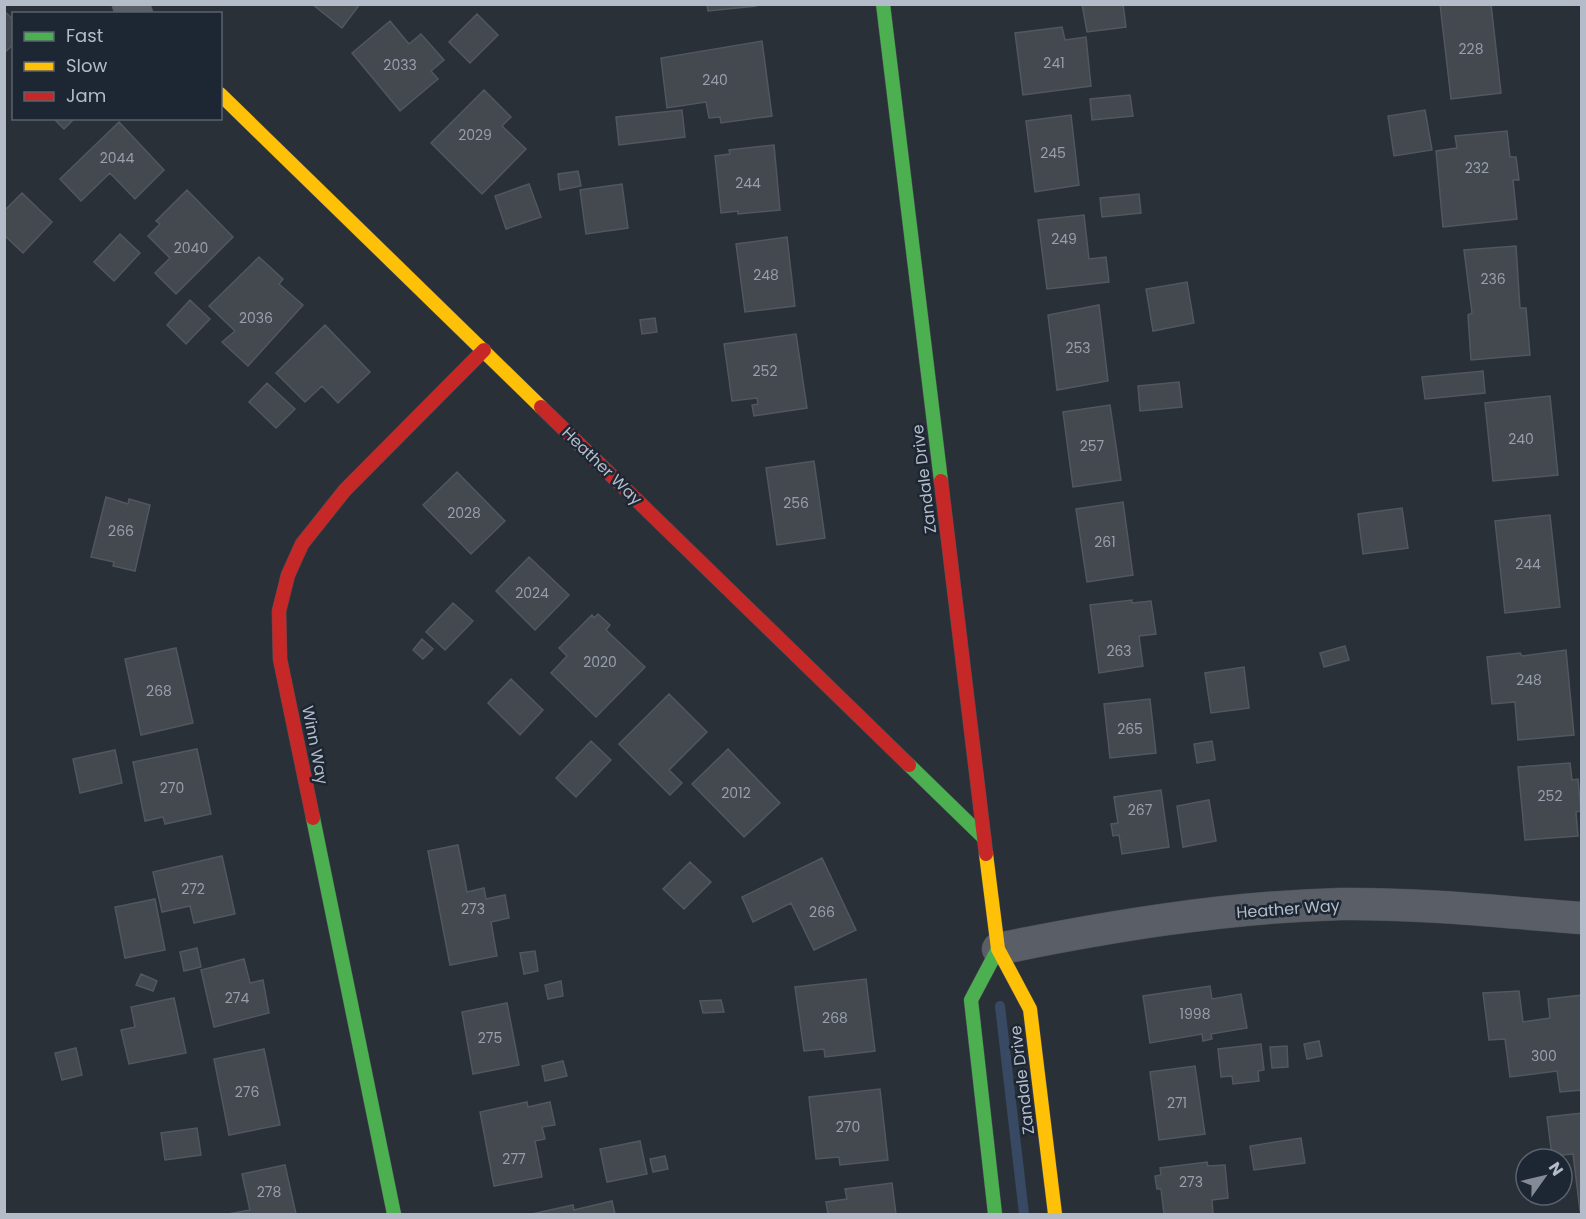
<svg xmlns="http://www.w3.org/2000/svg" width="1586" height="1219" viewBox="0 0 1586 1219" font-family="Poppins,sans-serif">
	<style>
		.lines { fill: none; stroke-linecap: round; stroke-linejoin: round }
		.stream { stroke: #384963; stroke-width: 10 }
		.building { fill: #444950; stroke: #52575f; stroke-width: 1.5 }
		.street-casing { stroke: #484c53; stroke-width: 33 }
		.fast-casing { stroke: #484c53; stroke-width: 15 }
		.slow-casing { stroke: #484c53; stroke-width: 15 }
		.jam-casing { stroke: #484c53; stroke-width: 15 }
		.street { stroke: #5a5e66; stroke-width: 32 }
		.fast { stroke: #4caf50; stroke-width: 14 }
		.slow { stroke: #ffc107; stroke-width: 14 }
		.jam { stroke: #c62828; stroke-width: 14 }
		.labels { text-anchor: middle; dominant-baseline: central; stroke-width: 5; stroke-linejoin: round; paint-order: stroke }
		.number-label { font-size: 14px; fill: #989fab }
		.street-label { font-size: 16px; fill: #b4bcc9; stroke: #1d2633 }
	</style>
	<rect width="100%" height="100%" fill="#2a3038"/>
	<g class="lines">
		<path class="stream" d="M1000 1006 1024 1214"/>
	</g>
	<path class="building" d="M312 4H360L342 28Z
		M707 4H756V6L708 11Z
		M1082 4H1123L1126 27 1087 32Z
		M1440 4H1491L1501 93 1451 99Z
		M4 11 14 20V44L4 53Z
		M477 14 498 35 470 63 449 42Z
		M390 21 409 44 421 34 444 60 431 71 438 79 400 111 352 53Z
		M1062 27 1065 40 1086 37 1091 86 1023 95 1015 33Z
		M762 41 772 116 721 123 720 117 709 118 706 102 667 108 661 58Z
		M484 90 511 117 502 126 526 149 482 194 431 143Z
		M1130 95 1133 116 1092 120 1090 99Z
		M682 110 685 137 619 145 616 117Z
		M1425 110 1432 150 1394 156 1388 116Z
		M1071 115 1079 185 1035 192 1026 121Z
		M53 118H75L64 129Z
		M119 122 164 170 135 199 110 173 81 201 60 179Z
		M1507 131 1510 157H1516L1519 180H1513L1517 219 1443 227 1436 151 1457 148 1455 136Z
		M774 145 780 210 738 214V211L721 213 715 156 730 154 729 150Z
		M578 171 581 186 560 190 558 174Z
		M529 184 541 217 506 229 495 196Z
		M622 184 628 228 586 234 580 190Z
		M187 190 233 237 176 294 155 273 170 258 148 236 160 224 156 221Z
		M22 193 52 222 23 253 4 235V211Z
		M1139 194 1141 213 1102 217 1100 198Z
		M1084 215 1089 259 1106 257 1109 282 1047 289 1038 220Z
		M120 234 140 253 114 281 94 262Z
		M787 237 795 306 745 312 736 244Z
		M1516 246 1520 308H1526L1530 355 1471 360 1468 315 1472 313 1464 250Z
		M259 257 283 279 279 284 303 305 248 366 222 342 235 331 209 306Z
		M1187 282 1194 323 1153 331 1146 289Z
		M190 300 210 319 186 344 167 325Z
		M1099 305 1108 381 1057 390 1048 315Z
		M655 318 657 332 642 334 640 320Z
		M325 325 370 372 338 403 322 386 305 402 276 373Z
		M796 334 807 408 754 416 752 405 758 404 757 398 732 401 724 344Z
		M1483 371 1485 393 1425 399 1422 377Z
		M1179 382 1182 407 1140 411 1138 386Z
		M267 383 295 409 276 428 249 402Z
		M1550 396 1558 475 1493 481 1485 403Z
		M1110 405 1121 480 1073 487 1063 412Z
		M814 461 825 538 777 545 766 468Z
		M457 472 505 521 471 554 423 505Z
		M106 497 128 504 129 499 150 505 135 571 113 566 114 562 91 557Z
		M1123 502 1133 575 1087 582 1076 509Z
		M1402 508 1408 548 1363 554 1358 514Z
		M1550 515 1560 607 1505 613 1495 521Z
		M529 557 569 595 535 630 496 591Z
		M1132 600V603L1151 601 1156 634 1139 636 1143 666 1099 673 1090 605Z
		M453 603 473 621 445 650 426 632Z
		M598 614 610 625 606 630 645 667 596 717 551 673 567 656 559 648 592 615 594 618Z
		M422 639 433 649 423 659 413 650Z
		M1345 646 1349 660 1324 667 1320 653Z
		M176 648 193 723 141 735 125 659Z
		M1566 650 1574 735 1518 740 1515 702 1492 704 1487 657 1520 653 1522 656Z
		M1244 667 1249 708 1211 713 1205 673Z
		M511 679 543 710 520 735 488 703Z
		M669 694 707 732 669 770 682 783 670 795 619 744Z
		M1150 699 1156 753 1110 758 1104 704Z
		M591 741 611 760 576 797 556 778Z
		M1212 741 1215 760 1197 763 1194 744Z
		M197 749 211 814 165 824 163 817 145 821 133 762Z
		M728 749 780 803 744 837 692 784Z
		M115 750 122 783 80 793 73 759Z
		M1570 763 1572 780 1578 779 1581 811 1576 812 1578 836 1525 840 1518 767Z
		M1161 790 1169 847 1122 854 1119 835 1113 836 1111 824 1118 823 1114 797Z
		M1209 800 1216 841 1183 847 1177 806Z
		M458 845 467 892 484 888 486 899 505 895 509 918 491 922 497 956 450 965 428 851Z
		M222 856 235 914 194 923 190 906 162 912 153 872Z
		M822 858 856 930 814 950 791 903 753 922 742 897Z
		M690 862 711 882 684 909 663 889Z
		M155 899 165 950 125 958 115 907Z
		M197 948 201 967 184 971 180 952Z
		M535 951 538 971 524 974 520 953Z
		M244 959 250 983 263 980 269 1013 214 1027 201 970Z
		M141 974 157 981 153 991 136 985Z
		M866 979 875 1051 825 1057 824 1049 804 1051 795 987Z
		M561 981 563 996 548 999 545 985Z
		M1210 986 1212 999 1241 994 1247 1028 1211 1034 1212 1039 1203 1041 1202 1034 1150 1043 1143 996Z
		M1519 991 1523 1022 1550 1018 1548 999 1582 995V1090L1560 1092 1557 1071 1510 1077 1505 1039 1489 1040 1483 993Z
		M174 998 186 1053 129 1064 121 1030 135 1027 131 1007Z
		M721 1000 724 1012 703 1013 700 1001Z
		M507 1003 519 1065 473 1074 462 1012Z
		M1319 1041 1322 1056 1307 1059 1304 1044Z
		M1261 1044 1264 1070 1258 1071 1259 1081 1233 1084 1232 1076 1221 1077 1218 1049Z
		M1287 1046 1288 1067 1272 1068 1270 1047Z
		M76 1048 82 1075 62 1080 55 1053Z
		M264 1049 280 1125 229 1135 214 1059Z
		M563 1061 567 1076 545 1081 542 1066Z
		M1195 1066 1205 1134 1159 1140 1150 1072Z
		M880 1089 888 1160 840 1165 839 1157 816 1159 809 1097Z
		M527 1102 528 1107 550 1102 555 1125 542 1127 545 1139 535 1141 542 1177 494 1186 480 1112Z
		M1582 1113V1211H1580L1573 1154 1552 1156 1547 1117Z
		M197 1128 201 1155 165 1160 161 1133Z
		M1301 1138 1305 1163 1254 1170 1250 1146Z
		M640 1141 647 1174 607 1182 600 1149Z
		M665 1156 668 1169 653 1172 650 1159Z
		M1207 1162 1208 1166 1225 1165 1228 1198 1212 1200 1213 1214H1164L1161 1189H1157L1155 1176 1161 1175 1160 1168Z
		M285 1165 296 1214H228L250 1210 242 1174Z
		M892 1183 896 1214H828L826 1202 847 1199 845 1189Z
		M612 1201 615 1214H532L573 1205 574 1210Z"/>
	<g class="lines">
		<g class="street-casing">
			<path id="street" d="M128 4 137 14
				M998 949C1110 926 1226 907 1341 904 1421 903 1501 912 1582 918"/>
		</g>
		<g class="fast-casing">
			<path id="fast" d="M883 4 941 481
				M909 765 984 838
				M313 818 394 1214
				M995 1214 971 1000 998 949"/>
		</g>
		<g class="slow-casing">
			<path id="slow" d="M220 94 541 407
				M986 854 998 949 1030 1009 1055 1214"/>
		</g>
		<g class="jam-casing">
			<path id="jam" d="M541 407 909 765
				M941 481 986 854
				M313 818 280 659 279 611 288 575 302 544 345 490 484 350"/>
		</g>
		<use href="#street" class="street"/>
		<use href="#fast" class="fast"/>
		<use href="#slow" class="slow"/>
		<use href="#jam" class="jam"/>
	</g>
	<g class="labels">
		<g class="number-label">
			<text x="1471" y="49">228</text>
			<text x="1054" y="63">241</text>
			<text x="400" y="65">2033</text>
			<text x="715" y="80">240</text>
			<text x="475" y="135">2029</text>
			<text x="1053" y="153">245</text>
			<text x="117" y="158">2044</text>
			<text x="1477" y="168">232</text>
			<text x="748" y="183">244</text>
			<text x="1064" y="239">249</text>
			<text x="191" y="248">2040</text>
			<text x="766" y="275">248</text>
			<text x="1493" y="279">236</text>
			<text x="256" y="318">2036</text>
			<text x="1078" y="348">253</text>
			<text x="765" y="371">252</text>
			<text x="1521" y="439">240</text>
			<text x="1092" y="446">257</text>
			<text x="796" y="503">256</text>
			<text x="464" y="513">2028</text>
			<text x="121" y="531">266</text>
			<text x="1105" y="542">261</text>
			<text x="1528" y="564">244</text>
			<text x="532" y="593">2024</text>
			<text x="1119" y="651">263</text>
			<text x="600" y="662">2020</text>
			<text x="1529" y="680">248</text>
			<text x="159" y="691">268</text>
			<text x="1130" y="729">265</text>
			<text x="172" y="788">270</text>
			<text x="736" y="793">2012</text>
			<text x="1550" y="796">252</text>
			<text x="1140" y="810">267</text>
			<text x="193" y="889">272</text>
			<text x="473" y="909">273</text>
			<text x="822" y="912">266</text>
			<text x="237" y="998">274</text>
			<text x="1195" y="1014">1998</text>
			<text x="835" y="1018">268</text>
			<text x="490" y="1038">275</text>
			<text x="1544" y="1056">300</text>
			<text x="247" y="1092">276</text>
			<text x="1177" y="1103">271</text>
			<text x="848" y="1127">270</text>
			<text x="514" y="1159">277</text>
			<text x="1191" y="1182">273</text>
			<text x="269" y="1192">278</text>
		</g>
		<g class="street-label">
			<text transform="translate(602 466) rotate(44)">Heather Way</text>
			<text transform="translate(924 479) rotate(-97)">Zandale Drive</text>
			<text transform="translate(315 745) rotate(79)">Winn Way</text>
			<text transform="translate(1288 909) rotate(-4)">Heather Way</text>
			<text transform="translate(1022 1080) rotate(-97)">Zandale Drive</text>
		</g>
	</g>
	<rect width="1586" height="1219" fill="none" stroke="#b4bcc9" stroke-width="12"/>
	<rect x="12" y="12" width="210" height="108" fill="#1d2633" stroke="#59626f" stroke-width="1.5"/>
	<rect x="24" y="32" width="30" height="9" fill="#4caf50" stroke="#59626f" stroke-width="1.5"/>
	<text x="66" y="42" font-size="18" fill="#b4bcc9">Fast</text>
	<rect x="24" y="62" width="30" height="9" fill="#ffc107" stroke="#59626f" stroke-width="1.5"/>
	<text x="66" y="72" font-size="18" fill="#b4bcc9">Slow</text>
	<rect x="24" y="92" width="30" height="9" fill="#c62828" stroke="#59626f" stroke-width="1.5"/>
	<text x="66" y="102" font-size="18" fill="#b4bcc9">Jam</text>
	<g transform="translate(1544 1177) rotate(56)"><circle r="28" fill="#1d2633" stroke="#59626f" stroke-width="1.5"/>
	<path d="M0-4.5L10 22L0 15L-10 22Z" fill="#848b96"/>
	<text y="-9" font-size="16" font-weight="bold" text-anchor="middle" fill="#b4bcc9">N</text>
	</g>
</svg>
